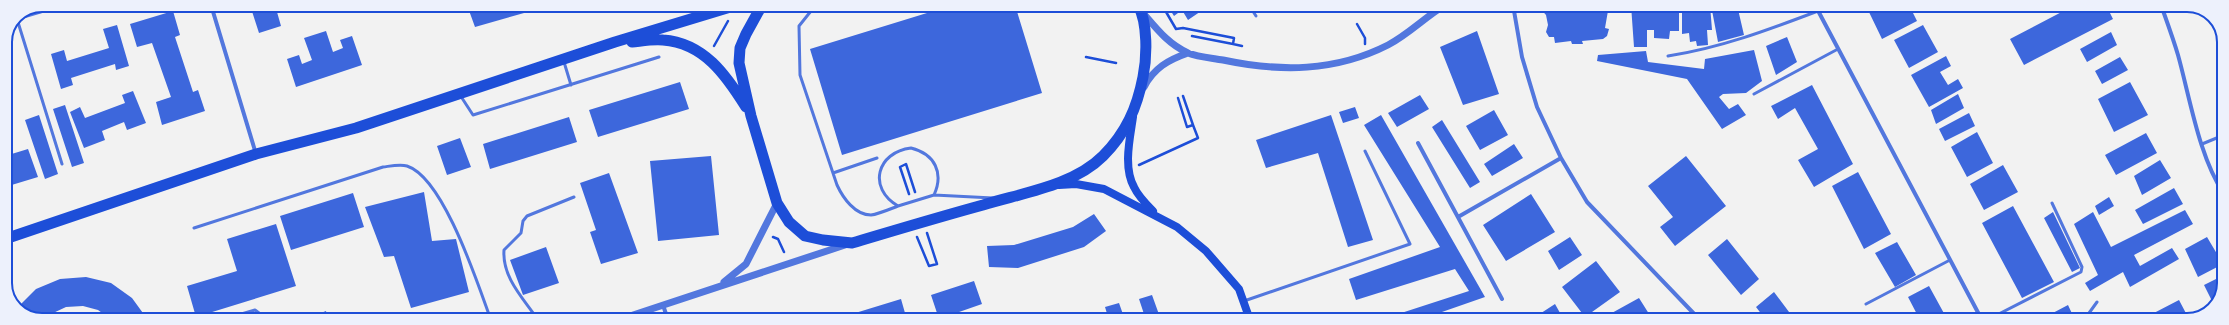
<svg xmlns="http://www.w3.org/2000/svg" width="2229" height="325" viewBox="0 0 2229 325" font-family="Karla,sans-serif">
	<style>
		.building { fill: #3d67dc }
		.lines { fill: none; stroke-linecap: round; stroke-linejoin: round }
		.path { stroke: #1d4ed8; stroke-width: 2.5 }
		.service { stroke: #5277de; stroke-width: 3 }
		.minor { stroke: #5277de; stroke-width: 4 }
		.tertiary { stroke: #5277de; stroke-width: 7 }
		.secondary { stroke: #1d4ed8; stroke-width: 8 }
		.trunk { stroke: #1d4ed8; stroke-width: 11 }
		.rim { fill: none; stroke: #1d4ed8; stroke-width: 2 }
	</style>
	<rect width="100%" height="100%" fill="#f2f2f2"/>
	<path class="building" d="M250 5H275L281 26 259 33Z
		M340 5H358L341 11Z
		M467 5H521L524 13 475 27Z
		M953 5H1015L1042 93 842 155 810 49Z
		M1167 5H1210L1188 20 1182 10 1174 16Z
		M1537 5H1609L1605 28 1609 29 1607 36 1603 39 1582 41 1583 44H1572L1571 41 1555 43 1554 37H1549L1546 32 1548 25 1546 15Z
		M1631 5H1710L1712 30H1707L1708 45 1697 46 1696 41 1690 42 1689 33 1682 34V12H1679V31H1670L1669 39 1654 38V30H1647V47H1634Z
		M1711 5H1737L1744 35 1718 42Z
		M1877 5H1909L1917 21 1882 39 1868 10Z
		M2075 5H2106L2113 19 2024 65 2010 39Z
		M173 11 180 35 175 37 193 92 198 90 205 111 162 125 156 102 171 97 152 43 137 47 130 24Z
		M2213 16 2222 34 2217 36 2209 18Z
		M117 25 129 66 116 70 115 64 71 78 73 85 61 89 51 54 64 50 67 61 109 48 103 29Z
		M1923 25 1938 52 1909 68 1894 40Z
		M326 31 333 52 343 48 340 40 352 36 362 65 296 87 287 59 299 55 302 64 312 60 304 38Z
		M1477 31 1499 94 1463 105 1440 47Z
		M2111 32 2117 45 2087 62 2080 49Z
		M1787 37 1797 62 1776 75 1766 46Z
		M1754 50 1762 81 1746 93 1723 94 1719 97 1729 109 1738 104 1746 115 1722 129 1687 79 1597 61 1598 55 1646 51 1648 62 1704 69 1705 59Z
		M1946 56 1951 66 1940 72 1948 85 1958 79 1963 88 1929 107 1911 75Z
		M2120 57 2128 70 2102 84 2095 71Z
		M5 75 12 94 5 96Z
		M680 82 689 109 598 137 589 110Z
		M2130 82 2148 115 2114 132 2098 99Z
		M1812 85 1853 164 1814 187 1798 160 1818 149 1795 108 1778 119 1771 106Z
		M133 91 146 123 127 130 124 122 102 131 105 140 84 148 70 112 80 107 85 118 125 103 122 95Z
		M1958 94 1964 108 1936 124 1931 110Z
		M1420 95 1429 109 1397 127 1388 113Z
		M65 105 84 163 72 167 53 109Z
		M1355 107 1359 118 1343 123 1339 112Z
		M1494 110 1508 135 1480 150 1466 126Z
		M1969 113 1975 126 1945 141 1939 129Z
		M39 115 58 174 45 179 25 120Z
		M1331 115 1373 240 1348 247 1318 153 1266 168 1256 140Z
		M1381 115 1485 297 1419 320H1394L1392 316 1469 291 1455 269 1356 300 1349 279 1440 247 1364 125Z
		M569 117 577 142 490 169 483 144Z
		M1442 120 1480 182 1470 188 1432 127Z
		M1977 132 1993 163 1967 177 1951 147Z
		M2146 133 2157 153 2116 175 2105 155Z
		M460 138 471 167 447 175 437 146Z
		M1514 144 1523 158 1492 176 1484 164Z
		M28 149 38 177 5 187V156Z
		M711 156 719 235 658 241 650 161Z
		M1686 156 1726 206 1675 246 1660 227 1673 217 1648 186Z
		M2160 160 2171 178 2142 195 2134 176Z
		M2003 165 2018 192 1984 210 1970 184Z
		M1858 172 1891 234 1864 249 1832 186Z
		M609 173 638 253 601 264 590 232 596 230 580 183Z
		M2174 188 2183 204 2143 224 2135 210Z
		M424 192 432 241 456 239 469 292 411 308 394 256 384 257 365 207Z
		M353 193 364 227 291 250 280 216Z
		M1531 194 1555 232 1506 261 1483 225Z
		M2109 197 2114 206 2099 215 2095 206Z
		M2013 206 2054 282 2022 298 1982 223Z
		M2185 210 2193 224 2134 255 2140 266 2172 248 2179 259 2130 287 2123 272 2090 291 2085 283 2098 275 2074 224 2093 212 2111 247Z
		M2053 212 2080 268 2072 272 2044 218Z
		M1094 214 1106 231 1084 247 1018 268 989 267 987 246 1014 245 1073 227Z
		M276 224 296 286 196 317 187 286 237 271 227 239Z
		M1570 237 1582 255 1559 270 1548 251Z
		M2207 237 2223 264 2198 277 2185 249Z
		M1727 239 1759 279 1741 295 1708 255Z
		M1897 242 1916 275 1895 287 1875 253Z
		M546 247 559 283 523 295 510 260Z
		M1596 261 1620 292 1585 317 1562 287Z
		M2224 275V288L2214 305 2204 285Z
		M86 277 111 283 132 298 148 320H112L98 310 83 306 66 307 51 314 45 320H37L16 309 36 289 60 279Z
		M974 281 982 304 939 319 931 295Z
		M1929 286 1946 317 1941 320H1920L1908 297Z
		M1774 292 1795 320H1766L1756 307Z
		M1152 295 1161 320H1146L1139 299Z
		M1639 298 1651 317 1646 320H1613L1610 314Z
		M901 299 907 320H854L852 314Z
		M2179 300 2189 319 2155 320 2152 314Z
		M1119 303 1125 320H1109L1105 307Z
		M1555 304 1564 320H1537L1535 317Z
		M2068 305 2075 320H2052L2049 315Z
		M326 311 328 320H303Z
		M1523 315 1526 320H1515Z"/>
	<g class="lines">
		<path class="path" d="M1162 5 1176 29 1183 28 1234 38 1233 44 1192 36
			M1357 24 1365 38V44
			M1233 44 1242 46
			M714 46 728 21
			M1086 57 1116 63
			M1178 98 1187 127 1193 125 1183 96
			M1139 165 1198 138 1193 125
			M909 194 900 167 906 164 915 192
			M773 237 778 239 784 252
			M917 237 929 266 937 264 927 233"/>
		<path class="service" d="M822 5 811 11 799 26 800 75 837 185C843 198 855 215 871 215 879 214 890 209 898 206
			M1249 5 1256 16
			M17 19 62 164
			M1668 56C1720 48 1768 30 1818 11
			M564 62 571 85
			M1754 94 1838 49
			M460 95 473 115 659 57
			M2202 144 2224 135
			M911 148C935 154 944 173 934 195L898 206C867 188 877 152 911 148Z
			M833 173 877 158
			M934 195 993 198
			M194 228 383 167C391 166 400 164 407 166 444 178 478 285 491 320
			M1244 301 1410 244 1365 151
			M1866 304 1950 260
			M221 320 255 310 259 313 261 320
			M538 320C524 299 502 278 504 250L521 233 523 221 527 216 574 197
			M1987 320 2081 272 2082 267 2052 203
			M2084 320 2097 302"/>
		<path class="minor" d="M211 5 256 154
			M1513 5 1522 57 1537 107 1561 158 1587 202 1700 320
			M1815 5 1982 320
			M2161 5C2167 22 2173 38 2178 55 2190 98 2199 157 2224 194
			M15 19 62 5
			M1418 143 1502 299
			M1458 217 1561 158
			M663 305 668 320"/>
		<path class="tertiary" d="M1143 13C1156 28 1168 44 1188 53 1198 57 1212 58 1223 60 1280 72 1335 72 1388 45 1409 34 1425 17 1445 5
			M1144 87C1154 68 1168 60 1188 53
			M724 282 746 264 777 203
			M618 320 848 244"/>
		<path class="secondary" d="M1133 117C1130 138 1123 167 1134 187 1138 196 1146 204 1153 211
			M1059 185 1076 184 1104 189 1177 227 1206 251 1239 289 1250 320"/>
		<path class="trunk" d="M762 5 746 34 740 48 739 63 751 116 777 203 789 222 805 236 823 240 852 243C896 230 939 217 983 205 1022 193 1073 186 1103 156 1126 133 1137 108 1143 77 1147 57 1148 23 1138 5
			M632 42C642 41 653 39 663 40 704 43 726 75 746 107
			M5 239 256 154 356 128 615 42 737 5"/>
	</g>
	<path d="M0 0H2229V325H0ZM42 12H2187A30 30 0 0 1 2217 42V283A30 30 0 0 1 2187 313H42A30 30 0 0 1 12 283V42A30 30 0 0 1 42 12Z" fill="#edf1fc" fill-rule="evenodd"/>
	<path class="rim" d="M42 12H2187A30 30 0 0 1 2217 42V283A30 30 0 0 1 2187 313H42A30 30 0 0 1 12 283V42A30 30 0 0 1 42 12Z"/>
</svg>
